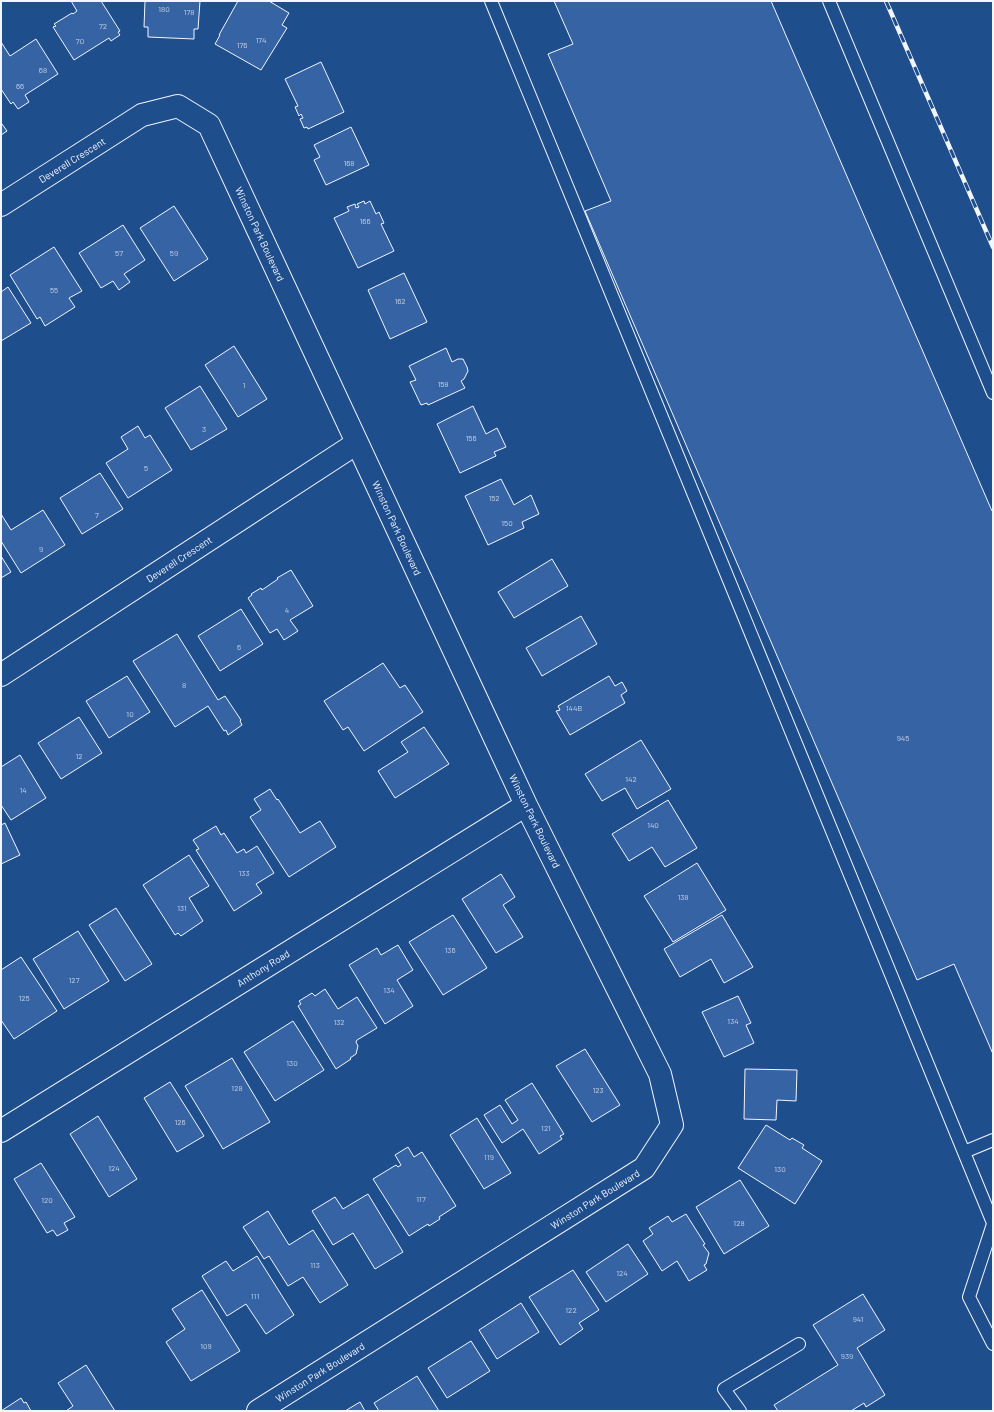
<svg xmlns="http://www.w3.org/2000/svg" width="994" height="1412" viewBox="0 0 994 1412" font-family="Barlow,sans-serif">
	<style>
		.building { fill: #3563a3; stroke: #f2f6ff }
		.lines { fill: none; stroke-linecap: round; stroke-linejoin: round }
		.service-casing { stroke: #f2f6ff; stroke-width: 14 }
		.minor-casing { stroke: #f2f6ff; stroke-width: 24 }
		.service { stroke: #1f4e8c; stroke-width: 12 }
		.minor { stroke: #1f4e8c; stroke-width: 22 }
		.rail-casing { stroke: #f2f6ff; stroke-width: 4.5 }
		.rail { stroke: #1f4e8c; stroke-width: 3; stroke-dasharray: 9; stroke-linecap: butt }
		.labels { text-anchor: middle; dominant-baseline: central; stroke-width: 3; stroke-linejoin: round; paint-order: stroke }
		.number-label { font-size: 8px; fill: #c3d1e8 }
		.street-label { font-size: 10px; fill: #f2f6ff; stroke: #1f4e8c }
	</style>
	<rect width="100%" height="100%" fill="#1f4e8c"/>
	<path class="building" d="M71 1H101L120 31 118 32 120 35 111 41 109 38 74 60 53 27 56 26 54 24 72 13 73 14 77 11Z
		M145 1H200L198 29H194V39L148 37V27H144Z
		M238 1H269L289 13 282 25 287 28 261 70 215 44 220 35H219Z
		M554 1H771L992 511H993V1054L954 964 917 980 585 211 611 201 548 54 573 44Z
		M36 39 58 74 25 95 29 102 18 109 13 102 11 104 1 89V42L10 56Z
		M321 62 344 112 308 129 307 127 304 128 300 119 303 118 301 114 299 116 295 107 298 106 285 79Z
		M1 124H2L7 131 1 135Z
		M351 127 369 165 326 185 314 160 320 157 314 145Z
		M364 201 365 204 370 201 376 214 379 212 384 223 381 224 394 251 358 268 334 218 349 211 347 207 355 204 356 208 359 207 357 204Z
		M174 206 208 259 174 281 140 228Z
		M123 225 145 260 124 274 130 282 119 290 113 281 101 288 79 253Z
		M54 247 82 291 69 298 75 307 45 326 40 317 37 319 10 275Z
		M404 273 427 322 390 339 368 290Z
		M8 287 31 323 1 341V292Z
		M234 346 267 399 238 417 205 365Z
		M446 348 452 362 458 359H463L467 367 468 371 464 379 461 381 465 388 428 405 427 403 421 405 410 382 416 380 409 366Z
		M200 386 227 429 191 450 165 408Z
		M473 406 486 434 497 428 506 447 494 452 496 456 460 473 437 424Z
		M138 426 145 438 150 435 172 470 128 498 106 463 128 449 121 437Z
		M100 473 123 509 82 534 60 498Z
		M501 479 514 505 531 495 539 514 522 522 524 528 488 545 465 496Z
		M43 510 65 545 21 573 1 541V514L11 530Z
		M1 556 11 572 1 578Z
		M552 559 568 586 514 618 498 592Z
		M291 570 313 606 290 620 298 631 284 640 277 629 270 633 248 598 252 595 251 594 261 588 262 590 278 579 277 578Z
		M241 609 263 644 220 671 198 636Z
		M581 616 597 644 542 676 526 648Z
		M177 634 218 700 225 696 241 720 240 721 242 725 228 735 226 730 224 731 208 706 175 727 133 661Z
		M383 663 400 688 405 685 423 712 364 751 348 727 343 730 324 701Z
		M127 676 150 712 109 738 86 701Z
		M609 676 615 686 622 682 627 691 621 695 625 703 570 735 556 711 560 710 558 706Z
		M79 717 102 753 61 779 38 743Z
		M424 727 449 764 395 798 378 771 408 752 401 742Z
		M641 740 671 789 637 809 625 788 602 801 585 774Z
		M20 755 46 798 11 820 1 805V767Z
		M270 789 277 800 278 799 300 833 320 821 336 847 289 877 250 817 261 810 254 799Z
		M668 800 697 848 665 867 652 847 629 861 612 834Z
		M5 823 20 855 1 864V825Z
		M216 826 221 835 224 833 237 853 244 849 246 853 257 846 274 873 256 884 262 893 234 911 196 850 199 849 193 840Z
		M189 855 209 886 189 898 203 921 181 936 178 933 175 935 143 885Z
		M697 863 726 910 673 942 644 896Z
		M501 874 515 897 503 905 523 937 496 953 462 899Z
		M116 908 152 964 125 981 89 925Z
		M453 915 487 968 443 995 409 942Z
		M722 915 753 967 724 983 711 959 680 977 664 949Z
		M78 931 109 981 64 1009 33 959Z
		M398 945 413 970 397 980 413 1006 385 1024 349 965 377 948 381 955Z
		M21 957 57 1011 14 1039 1 1020V970Z
		M325 989 338 1009 357 997 377 1028 357 1040 356 1042 358 1046 356 1054 350 1058 351 1059 336 1069 298 1006 301 1004 299 1001 312 993 315 996Z
		M738 996 751 1023 746 1025 754 1043 724 1057 702 1012Z
		M293 1021 324 1070 275 1101 244 1052Z
		M585 1049 620 1105 592 1122 556 1066Z
		M232 1058 270 1122 223 1149 185 1086Z
		M745 1069 797 1070 796 1101 777 1100 776 1120 744 1119Z
		M170 1082 204 1136 177 1152 144 1098Z
		M532 1083 564 1134 560 1136 562 1139 539 1154 523 1129 502 1143 484 1115 500 1105 512 1124 518 1120 505 1100Z
		M98 1116 137 1179 109 1197 70 1134Z
		M477 1118 511 1173 484 1189 450 1135Z
		M766 1125 790 1140 792 1138 804 1145 802 1148 822 1161 795 1204 738 1168Z
		M408 1147 414 1157 422 1152 456 1206 439 1217 440 1219 429 1226 428 1224 409 1236 373 1179 396 1165 398 1167 401 1165 395 1155Z
		M41 1163 75 1217 64 1223 68 1230 57 1236 53 1230 47 1233 14 1179Z
		M740 1180 769 1226 724 1254 696 1207Z
		M368 1194 403 1252 375 1269 353 1233 333 1245 312 1211 335 1197 343 1209Z
		M268 1211 289 1245 313 1230 348 1285 320 1303 303 1277 288 1286 269 1256 264 1259 243 1227Z
		M686 1214 705 1244 703 1245 709 1253 706 1264 704 1265 707 1270 689 1281 677 1261 662 1271 643 1241 653 1234 649 1228 668 1216 672 1222Z
		M628 1244 648 1274 606 1302 586 1272Z
		M257 1256 294 1315 266 1334 246 1304 227 1316 202 1276 226 1261 233 1271Z
		M573 1270 599 1310 579 1323 583 1329 560 1345 529 1297Z
		M202 1290 240 1351 191 1381 166 1342 185 1329 172 1309Z
		M863 1294 885 1330 857 1348 885 1395 866 1407 864 1403 851 1411H778L774 1405 838 1365 813 1325Z
		M521 1303 539 1332 497 1359 479 1330Z
		M471 1341 490 1371 447 1398 428 1368Z
		M86 1365 115 1411H66L73 1406 58 1383Z
		M417 1376 439 1411H379L374 1403Z
		M21 1398 24 1403 26 1402 31 1411H1Z
		M360 1402 365 1411H345Z"/>
	<g class="lines">
		<g class="service-casing">
			<path id="service" d="M491 1 993 1223
				M829 1 993 393
				M964 1152 993 1140
				M993 1224 969 1297 993 1344
				M740 1411 724 1389 799 1344"/>
		</g>
		<g class="minor-casing">
			<path id="minor" d="M1 205 142 115 178 106 209 125 526 805 660 1074 672 1125 644 1168 258 1411
				M1 675 357 443
				M1 1131 526 805"/>
		</g>
		<use href="#service" class="service"/>
		<use href="#minor" class="minor"/>
		<g class="rail-casing">
			<path id="rail" d="M886 1 993 247"/>
		</g>
		<use href="#rail" class="rail"/>
	</g>
	<g class="labels">
		<g class="number-label">
			<text x="164" y="9">180</text>
			<text x="189" y="12">178</text>
			<text x="103" y="26">72</text>
			<text x="261" y="40">174</text>
			<text x="80" y="41">70</text>
			<text x="242" y="45">176</text>
			<text x="43" y="70">68</text>
			<text x="20" y="86">66</text>
			<text x="349" y="163">168</text>
			<text x="365" y="221">166</text>
			<text x="119" y="253">57</text>
			<text x="174" y="253">59</text>
			<text x="54" y="290">55</text>
			<text x="400" y="301">162</text>
			<text x="443" y="384">158</text>
			<text x="244" y="385">1</text>
			<text x="204" y="429">3</text>
			<text x="471" y="438">156</text>
			<text x="146" y="468">5</text>
			<text x="494" y="498">152</text>
			<text x="97" y="515">7</text>
			<text x="507" y="523">150</text>
			<text x="41" y="549">9</text>
			<text x="287" y="610">4</text>
			<text x="239" y="647">6</text>
			<text x="184" y="685">8</text>
			<text x="574" y="708">144B</text>
			<text x="130" y="714">10</text>
			<text x="903" y="738">945</text>
			<text x="79" y="756">12</text>
			<text x="631" y="779">142</text>
			<text x="23" y="790">14</text>
			<text x="653" y="825">140</text>
			<text x="244" y="873">133</text>
			<text x="683" y="897">138</text>
			<text x="182" y="908">131</text>
			<text x="450" y="950">136</text>
			<text x="74" y="980">127</text>
			<text x="389" y="990">134</text>
			<text x="24" y="998">125</text>
			<text x="733" y="1021">134</text>
			<text x="339" y="1022">132</text>
			<text x="292" y="1063">130</text>
			<text x="237" y="1088">128</text>
			<text x="598" y="1090">123</text>
			<text x="180" y="1122">126</text>
			<text x="546" y="1128">121</text>
			<text x="489" y="1157">119</text>
			<text x="114" y="1168">124</text>
			<text x="780" y="1169">130</text>
			<text x="421" y="1199">117</text>
			<text x="47" y="1200">120</text>
			<text x="739" y="1223">128</text>
			<text x="315" y="1265">113</text>
			<text x="622" y="1273">124</text>
			<text x="255" y="1296">111</text>
			<text x="571" y="1310">122</text>
			<text x="858" y="1319">941</text>
			<text x="206" y="1346">109</text>
			<text x="847" y="1356">939</text>
		</g>
		<g class="street-label">
			<text transform="translate(72 160) rotate(-32)">Deverell Crescent</text>
			<text transform="translate(260 234) rotate(65)">Winston Park Boulevard</text>
			<text transform="translate(397 528) rotate(65)">Winston Park Boulevard</text>
			<text transform="translate(179 559) rotate(-33)">Deverell Crescent</text>
			<text transform="translate(535 821) rotate(64)">Winston Park Boulevard</text>
			<text transform="translate(263 968) rotate(-32)">Anthony Road</text>
			<text transform="translate(595 1199) rotate(-32)">Winston Park Boulevard</text>
			<text transform="translate(320 1372) rotate(-32)">Winston Park Boulevard</text>
		</g>
	</g>
	<rect width="994" height="1412" fill="none" stroke="#f2f6ff" stroke-width="4"/>
</svg>
